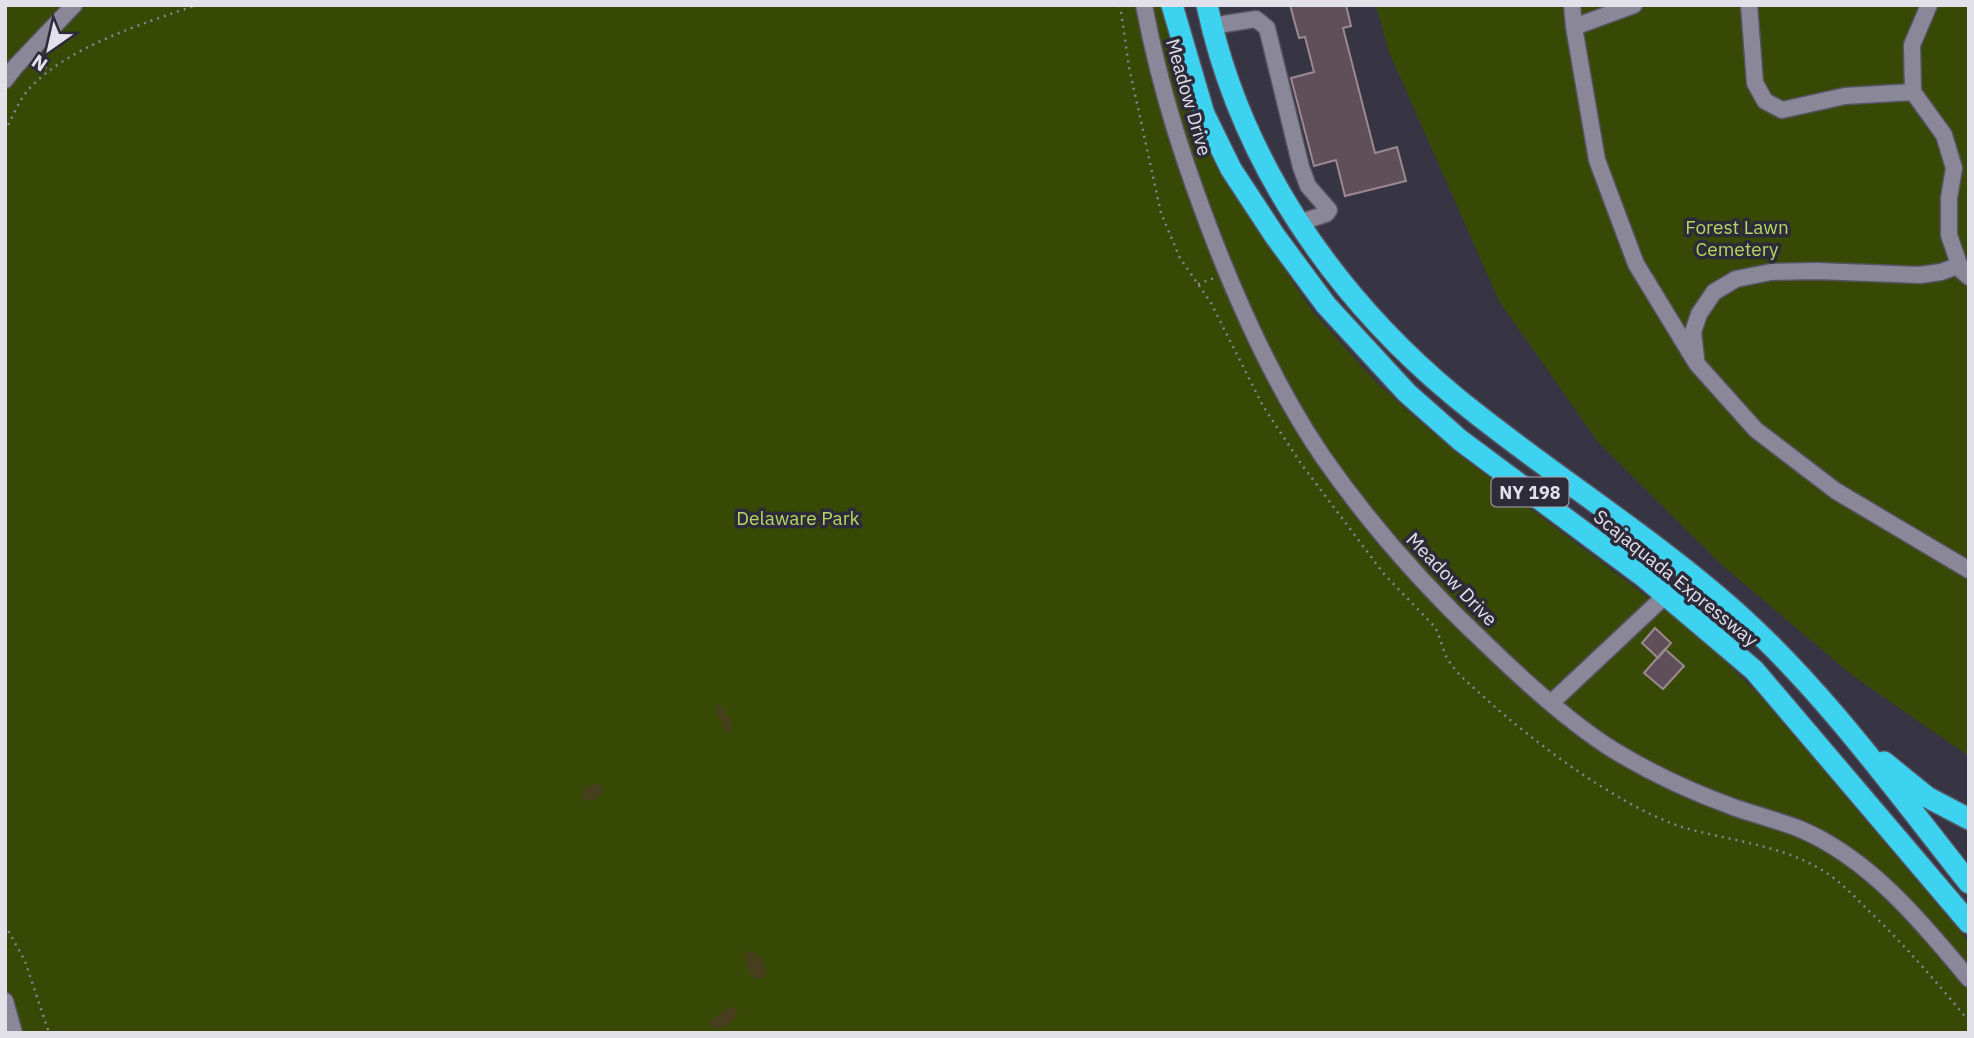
<svg xmlns="http://www.w3.org/2000/svg" width="1974" height="1038" viewBox="0 0 1974 1038" font-family="'IBM Plex Sans',sans-serif">
	<style>
		.green { fill: #384905 }
		.sand { fill: #473e1e }
		.building { fill: #5f4f58; stroke: #9b8992; stroke-width: 2 }
		.lines { fill: none; stroke-linecap: round; stroke-linejoin: round }
		.minor-casing { stroke: #565360; stroke-width: 19 }
		.highway-casing { stroke: #565360; stroke-width: 24 }
		.path { stroke: #878491; stroke-width: 2.5; stroke-dasharray: 2 5; stroke-linecap: butt }
		.minor { stroke: #898798; stroke-width: 16 }
		.highway { stroke: #3cd2f0; stroke-width: 21 }
		.labels { text-anchor: middle; dominant-baseline: central; stroke-width: 7; stroke-linejoin: round; paint-order: stroke }
		.shield { fill: #2d2a39; stroke: #acaab5; stroke-width: 2 }
		.shield-label { font-size: 18px; font-weight: bold; fill: #e2e1ea }
		.street-label { font-size: 19px; fill: #e2e1ea; stroke: #2d2a39 }
		.park-label { font-size: 19px; fill: #b5d863; stroke: #2d2a39 }
	</style>
	<rect width="100%" height="100%" fill="#373443"/>
	<path class="green" d="M5 5H1164L1227 175 1256 228 1313 312 1376 382 1419 421 1462 457 1699 636 1754 690 1790 731 1969 942V1033H5Z
		M1376 5H1969V756L1853 676 1723 566 1598 442 1499 301 1389 52Z"/>
	<path class="sand" d="M719 703 731 722 730 733 726 732 716 711Z
		M600 784 603 791C599 798 590 804 583 799L582 791 590 785Z
		M750 951C761 955 765 962 766 973L763 978 757 979C748 976 744 961 746 952Z
		M731 1006 738 1009C734 1022 724 1031 711 1028V1020Z"/>
	<path class="building" d="M1290 5H1346L1351 26 1343 28 1375 153 1397 147 1406 181 1345 196 1336 160 1314 166 1291 78 1314 72 1305 37 1299 38Z
		M1655 628 1671 643 1658 658 1642 643Z
		M1665 649 1684 666 1663 689 1644 673Z"/>
	<g class="lines">
		<g class="minor-casing">
			<path id="minor" d="M1144 5C1160 89 1184 163 1215 243 1244 317 1278 391 1323 457 1371 526 1425 587 1486 644 1524 681 1570 723 1615 751 1653 774 1694 793 1736 808 1757 815 1779 821 1800 829 1869 858 1922 922 1969 979
				M1572 5 1574 27 1597 160 1636 264 1697 364 1756 430 1836 491 1969 570
				M1749 5 1755 83 1765 101 1782 110 1845 96 1913 92
				M1929 5 1912 45 1913 92 1944 135 1954 168 1949 198V235L1961 270 1969 277
				M1211 26 1256 19 1267 28 1301 167 1308 186 1329 210 1326 214 1298 223
				M1574 27 1634 5
				M5 80 15 67 74 5
				M1696 358 1693 332 1699 314 1714 292 1736 279 1771 272 1817 271 1920 275 1941 272 1960 265
				M1551 703 1666 595
				M5 1001 14 1033"/>
		</g>
		<g class="highway-casing">
			<path id="highway" d="M1172 5 1204 114 1231 169 1275 236 1326 305 1407 393 1460 440 1643 576 1754 670 1969 923
				M1207 5C1240 160 1333 295 1453 395 1545 471 1647 533 1736 612 1825 692 1895 790 1969 883
				M1884 762 1927 797 1969 819"/>
		</g>
		<path class="path" d="M1120 5 1129 67 1161 213 1180 258 1211 303 1263 406 1302 465 1384 574 1434 626C1442 638 1442 653 1451 664 1460 677 1473 687 1485 698 1533 742 1618 805 1679 826 1727 841 1782 844 1825 872 1841 882 1855 897 1869 911 1905 945 1937 983 1969 1021
			M40 62 50 72
			M5 131C12 118 19 100 29 89 67 47 144 23 197 5
			M1198 284 1214 278
			M5 925 25 961 49 1033"/>
		<use href="#minor" class="minor"/>
		<use href="#highway" class="highway"/>
	</g>
	<g class="labels">
		<rect class="shield" x="1491.5" y="477.5" width="77" height="29" rx="5"/>
		<g class="shield-label">
			<text x="1530" y="492">NY 198</text>
		</g>
		<g class="street-label">
			<text transform="translate(1189 97) rotate(74)">Meadow Drive</text>
			<text transform="translate(1676 578) rotate(39)">Scajaquada Expressway</text>
			<text transform="translate(1452 579) rotate(46)">Meadow Drive</text>
		</g>
		<g class="park-label">
			<text x="1737" y="227">Forest Lawn<tspan x="1737" dy="22">Cemetery</tspan></text>
			<text x="798" y="518">Delaware Park</text>
		</g>
	</g>
	<rect width="1974" height="1038" fill="none" stroke="#e2e1ea" stroke-width="14"/>
	<g transform="translate(49 49) rotate(214)" stroke="#2d2a39" stroke-width="5" paint-order="stroke">
	<path d="M0-5L12 26L0 18L-12 26Z" fill="#e2e1ea"/>
	<text y="-10" font-size="19" font-weight="bold" text-anchor="middle" fill="#e2e1ea">N</text>
	</g>
</svg>
